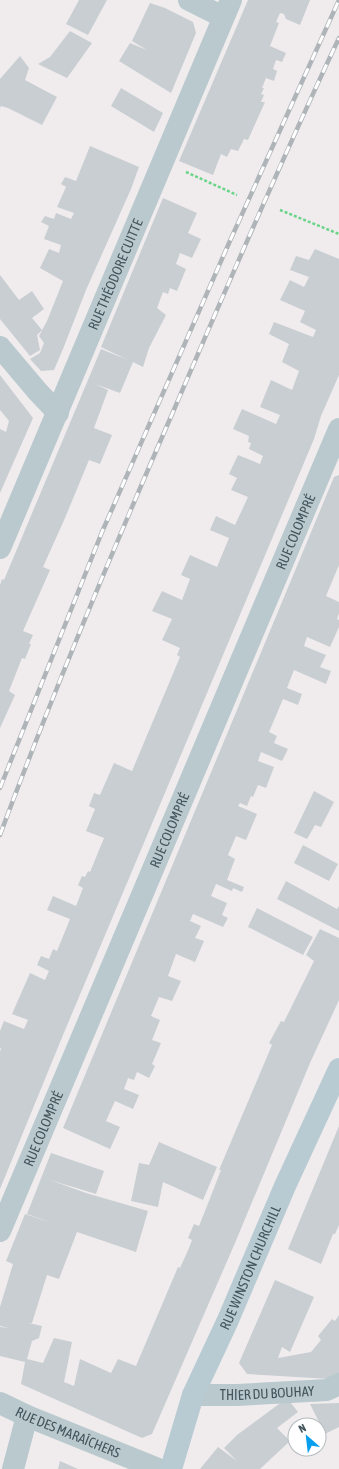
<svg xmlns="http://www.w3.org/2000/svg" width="339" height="1469" viewBox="0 0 339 1469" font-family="'Asap Condensed',sans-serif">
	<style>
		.building { fill: #c8ced2 }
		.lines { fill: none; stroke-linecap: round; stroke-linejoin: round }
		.path { stroke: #6ad489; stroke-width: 2.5; stroke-dasharray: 3 2; stroke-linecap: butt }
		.street { stroke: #b9c9ce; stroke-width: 22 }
		.secondary { stroke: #b8cbd3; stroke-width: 22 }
		.rail-casing { stroke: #aeb4b8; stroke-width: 4.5 }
		.rail { stroke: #fff; stroke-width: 3; stroke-dasharray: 9; stroke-linecap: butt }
		.labels { text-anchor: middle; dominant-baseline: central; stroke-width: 3; stroke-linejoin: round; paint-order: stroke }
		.street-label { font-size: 14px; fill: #43555c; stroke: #fff }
	</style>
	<rect width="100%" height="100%" fill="#f0eced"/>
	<path class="building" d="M79 0H107L88 35 66 24Z
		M248 0H310L300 25 286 19 284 14 280 13 276 22 279 23 270 46 286 53 282 62 276 60 273 69 277 71 274 81 266 78 262 88H264L261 94 264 95 261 102H265L248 140 244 139 238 151 231 149 227 157 221 154 213 175 179 161Z
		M150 3 165 8 193 22 196 33 171 93 119 61 130 43 147 50 132 41Z
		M70 31 92 43 67 78 38 64 50 57Z
		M20 56 29 68 25 80 57 97 42 125 8 108 1 106 0 108V79Z
		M121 88 163 113 154 132 111 106Z
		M90 146 139 167 131 189 86 290 63 349 54 370 41 371 30 359 40 353 44 343 39 336 47 321 63 281 40 268 49 249 59 253 61 245 44 239 49 226 41 222 45 216 54 219 56 213 71 219 74 213 57 207 66 187 61 184 65 177 76 181Z
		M163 198 197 213 188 233 201 239 192 258 180 253 176 264 186 269 177 291 170 288 168 294 163 292 157 308 166 315 149 348 143 367 133 362 120 393 95 384 108 390 94 428 112 435 100 464 89 460 65 518 43 567 50 570 23 631 33 635 29 644H31L25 659 22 658 9 691 15 695 0 728V585L2 579 4 580 101 349 128 360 101 347Z
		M315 249 339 259V375L321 416 314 439 63 1035 0 1189V1052L1 1048H0V1031L4 1021 24 1029 28 1020 12 1014 30 973 45 980 49 971 37 965 41 956 49 959 53 949 57 951 70 919 47 910 53 896 76 906 83 888 78 885 82 876 85 877 88 871 90 872 104 838 86 831 95 809 89 806 94 793 100 795 114 763 132 771 180 657 177 655 180 648 162 640 172 619 152 611 162 591 182 600 190 579 181 575 190 555 217 567 229 538 210 530 216 516 235 525 248 497 231 490 237 478 229 474 238 455 260 464 263 456 249 449 251 443 248 442 249 436 233 429 242 409 276 424 280 415 260 407 271 380 292 390 299 371 282 362 289 344 269 334 274 322 313 337 316 330 300 322 305 311 280 300 290 280 304 287 309 277 290 270 296 256 309 260Z
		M0 275 19 300 32 291 44 309 32 318 42 330 37 335 40 350 30 356 0 319Z
		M0 375 33 418 0 493V429L6 432 9 421 0 410Z
		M339 475V565L326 596 339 602V613L337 619 339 620V627L330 647 307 637 304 646 326 655 320 667 331 671 326 684 294 670 287 688 302 694 298 705 283 699 269 732 277 736 274 743 288 749 282 761 261 752 258 761 274 767 266 788 258 785 253 797 251 796 247 806 240 803 238 806 257 814 246 840 236 836 228 855 235 859 227 880 244 887 242 892 233 888 232 891 216 884 211 896 227 903 222 915 228 918 223 927 193 914 190 921 201 926 195 938 204 941 195 962 176 954 168 976 181 981 172 1001 159 997 151 1016 160 1020 152 1040 161 1043 152 1064 155 1066 149 1078 137 1072 134 1080 128 1078 124 1089 139 1095 133 1109 115 1101 106 1121 120 1127 110 1149 63 1128 334 477Z
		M314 791 334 802 321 827 315 825 307 839 294 833Z
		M303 845 338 864 329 881 294 863Z
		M286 881 337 909 339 906V931L277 899Z
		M257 908 313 937 303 955 248 927Z
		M320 929 339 938V1000L310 1063 235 1243 152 1434 142 1438 21 1384 25 1362 0 1356V1327L9 1328 0 1326V1307L13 1264 6 1261 25 1214 52 1223 27 1214 51 1153 104 1171 96 1194 50 1180 86 1193 148 1211 136 1252 77 1232 59 1279 47 1275 32 1323H29L42 1326 39 1338 32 1341 27 1359 43 1363 54 1338 72 1342 64 1382 74 1386 80 1359 111 1373 118 1359 136 1366 178 1267 180 1268 189 1248 192 1240 188 1238 194 1224 199 1226 207 1206 221 1170H219L272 1045 269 1043 281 1021 284 1022 314 961 306 955Z
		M339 1126V1225L335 1234H333L321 1264 288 1249Z
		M159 1142 217 1167 203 1200 163 1182 158 1207 131 1201 139 1163 149 1165Z
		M275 1280 314 1297 290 1352 282 1347 278 1358 311 1352 321 1340 318 1336 332 1319 335 1321 339 1315V1374L330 1379 247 1374 239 1363Z
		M287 1398 298 1412 277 1428 290 1441 260 1469H200L218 1447 237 1461 224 1448 237 1435Z
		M339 1403V1427L325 1434 310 1404Z
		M60 1461 78 1469H58Z"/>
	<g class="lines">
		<path class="path" d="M186 172 237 195
			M280 210 339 234"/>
		<g class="street">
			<path d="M189 0 223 17"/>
			<path d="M0 347 38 392 58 413"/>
			<path id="s1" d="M0 548 231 0"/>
			<path id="s2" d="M0 1231 339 429"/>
			<path id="s3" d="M193 1395H237L327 1390 339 1384"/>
			<path id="s4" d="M0 1403 27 1416 158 1469"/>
			<path d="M13 1469 27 1416"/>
		</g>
		<path class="secondary" id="s5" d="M171 1469 193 1395 228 1320 285 1186 339 1069"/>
		<g class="rail-casing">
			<path id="rail" d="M0 788 102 532 229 243 339 0
				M0 835C53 692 112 552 173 412 227 286 281 161 339 38"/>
		</g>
		<use href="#rail" class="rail"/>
	</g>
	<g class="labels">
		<g class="street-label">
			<text stroke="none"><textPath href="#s1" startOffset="297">RUE THÉODORE CUITTE</textPath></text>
			<text stroke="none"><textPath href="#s2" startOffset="759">RUE COLOMPRÉ</textPath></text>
			<text stroke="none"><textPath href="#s2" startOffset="435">RUE COLOMPRÉ</textPath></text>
			<text stroke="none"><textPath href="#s2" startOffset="111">RUE COLOMPRÉ</textPath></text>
			<text stroke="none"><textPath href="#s5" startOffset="217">RUE WINSTON CHURCHILL</textPath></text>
			<text stroke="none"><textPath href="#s3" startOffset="74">THIER DU BOUHAY</textPath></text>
			<text stroke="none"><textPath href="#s4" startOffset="74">RUE DES MARAÎCHERS</textPath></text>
		</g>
	</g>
	<g transform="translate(307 1437) rotate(332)"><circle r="19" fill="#ffffff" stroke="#b4bbbe"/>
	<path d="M0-3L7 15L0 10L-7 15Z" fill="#079eef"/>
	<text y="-6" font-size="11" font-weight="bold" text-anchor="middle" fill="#43555c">N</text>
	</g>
</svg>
